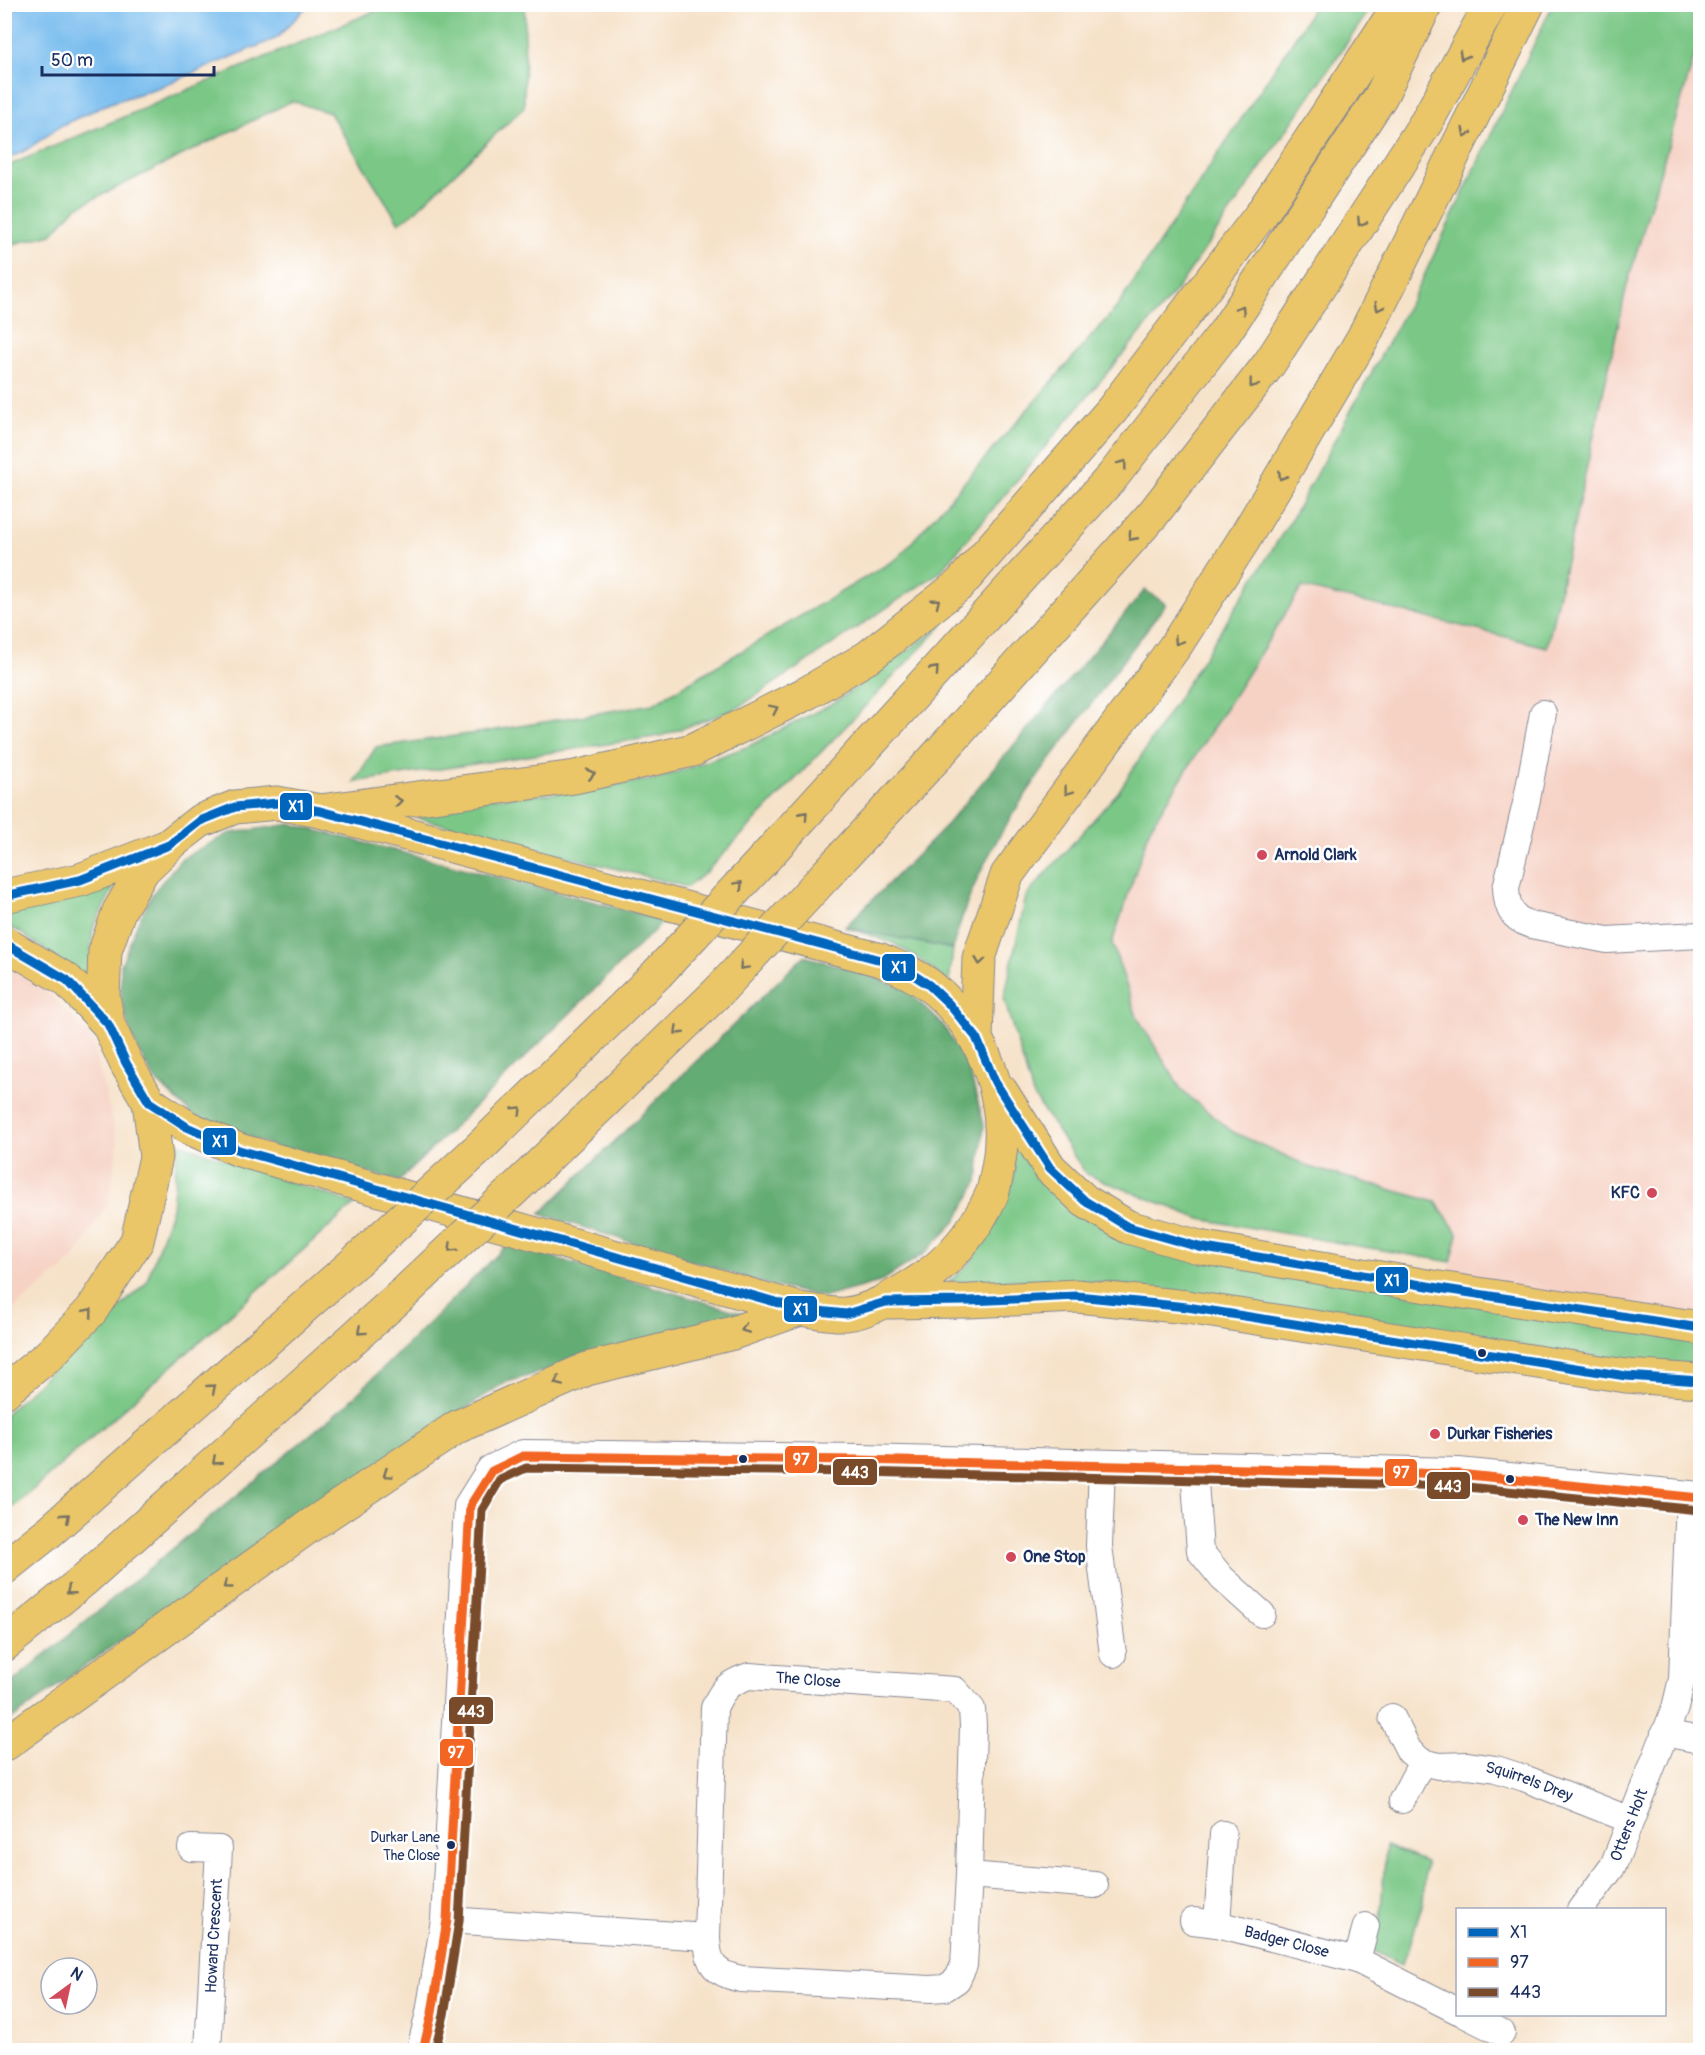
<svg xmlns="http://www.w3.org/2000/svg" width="1705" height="2055" viewBox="0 0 1705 2055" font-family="Pangolin,sans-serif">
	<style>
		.built { fill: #f6d2c4 }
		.green { fill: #7ac786; stroke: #4a7b72; stroke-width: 1.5 }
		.forest { fill: #63ac73; stroke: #3f6e68; stroke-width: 1.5 }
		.water { fill: #77bcee; stroke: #4976a6; stroke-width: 1.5 }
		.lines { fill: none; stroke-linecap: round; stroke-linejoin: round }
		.minor-casing { stroke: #888894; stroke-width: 28 }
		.tertiary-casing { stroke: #888894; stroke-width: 34 }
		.primary-casing { stroke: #888894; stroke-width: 35 }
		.motorway-casing { stroke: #888894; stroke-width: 35 }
		.minor { stroke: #fff; stroke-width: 26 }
		.tertiary { stroke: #fff; stroke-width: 32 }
		.primary { stroke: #eac669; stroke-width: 33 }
		.motorway { stroke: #eac669; stroke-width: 33 }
		.motorway-bridge-casing { stroke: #888894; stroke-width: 35; stroke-linecap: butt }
		.motorway-bridge { stroke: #eac669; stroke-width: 33 }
		.bus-1-casing { stroke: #fff; stroke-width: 14 }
		.bus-2-casing { stroke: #fff; stroke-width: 14 }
		.bus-3-casing { stroke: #fff; stroke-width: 14 }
		.bus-1 { stroke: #0065bd; stroke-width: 9 }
		.bus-2 { stroke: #f26522; stroke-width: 9 }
		.bus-3 { stroke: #7a4b2a; stroke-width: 9 }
		.oneway { stroke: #787363 }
		.poi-dot { fill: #d1495b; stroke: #fff; stroke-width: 2 }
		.bus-dot { fill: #1b2f5e; stroke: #fff; stroke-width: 2 }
		.labels { text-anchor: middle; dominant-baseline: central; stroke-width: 5; stroke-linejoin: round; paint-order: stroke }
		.bus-label { font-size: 14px; fill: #1b2f5e; stroke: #fff; text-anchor: end }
		.poi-label { font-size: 16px; font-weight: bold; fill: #1b2f5e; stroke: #fff; text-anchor: start }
		.street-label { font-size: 16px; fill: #1b2f5e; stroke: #fff }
		.line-badge { stroke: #fff; stroke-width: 2 }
		.badge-label { font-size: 16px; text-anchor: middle; font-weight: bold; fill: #fff }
	</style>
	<rect width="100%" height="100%" fill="#fff"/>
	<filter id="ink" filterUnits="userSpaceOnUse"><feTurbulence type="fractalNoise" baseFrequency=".0167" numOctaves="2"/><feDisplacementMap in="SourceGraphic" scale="12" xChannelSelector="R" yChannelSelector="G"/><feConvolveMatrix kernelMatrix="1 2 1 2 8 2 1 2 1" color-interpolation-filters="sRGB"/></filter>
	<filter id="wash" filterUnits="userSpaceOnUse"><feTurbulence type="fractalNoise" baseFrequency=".008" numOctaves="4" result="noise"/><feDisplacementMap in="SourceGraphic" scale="24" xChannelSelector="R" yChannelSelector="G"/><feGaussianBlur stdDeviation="1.35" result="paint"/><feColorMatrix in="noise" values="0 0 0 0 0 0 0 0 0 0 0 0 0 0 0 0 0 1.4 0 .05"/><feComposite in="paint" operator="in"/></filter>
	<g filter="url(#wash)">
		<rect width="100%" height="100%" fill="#f6e2c9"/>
		<path class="built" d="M1700 37V1328L1445 1289 1458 1234 1436 1202 1312 1168 1233 1132 1182 1091 1137 1017 1112 943 1150 828 1302 587 1547 646 1627 285Z
			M5 961 33 978 91 1036 118 1144 108 1203 73 1260 5 1316Z"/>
		<path class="green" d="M1553 4 1700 5V37L1627 285 1547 647 1302 587 1150 828 1112 943 1137 1017 1182 1091 1233 1132 1312 1168 1436 1202 1458 1234 1451 1262 1200 1219 1086 1174 1033 1095 1004 999 1026 896 1119 791 1291 520 1421 282Z
			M389 5H525L524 107 412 214 399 223 330 113 292 101 75 208 52 234 5 246V167Z
			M1314 5H1373L1175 292 940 572 736 709 661 736 354 782 376 747 484 732 653 704 898 558 1117 307 1302 27Z
			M943 625 705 873 687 887 418 818 438 802 547 794 657 779 749 746 835 702Z
			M114 887 93 928 88 981 18 931 5 926V912Z
			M845 927 953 949 949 983 919 959 893 943Z
			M1013 1136 1036 1178 1078 1212 1700 1339V1366L1626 1361 1102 1283 1039 1280 949 1282 970 1263 995 1225 1014 1176Z
			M178 1143 355 1204 5 1514V1414L146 1283 172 1208Z
			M1386 1846 1426 1862 1423 1902 1409 1948 1401 1965 1361 1945 1363 1937 1380 1921Z"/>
		<path class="forest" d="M1145 590 1166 604C1136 643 1107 683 1078 722 1026 791 973 863 953 949L845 927 942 830Z
			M292 824 665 920 399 1181 291 1153 194 1116 155 1080 139 1052 129 1030 121 997V965L137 924 153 893 182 858 230 833Z
			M804 956 851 969 906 989 943 1025 969 1069 984 1125 978 1181 956 1221 925 1253 880 1282 825 1297 772 1286 540 1214Z
			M508 1244 742 1313 504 1383 110 1648 5 1724V1688L347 1404Z"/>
		<path class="water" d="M29 5V4L308 5 277 38 160 87 110 103 62 125 26 150 5 160V9Z"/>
	</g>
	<g filter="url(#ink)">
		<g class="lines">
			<g class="minor-casing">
				<g id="minor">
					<path d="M1543 713 1527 799 1506 888C1507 908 1511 918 1531 925L1607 940 1700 935"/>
					<path d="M1102 1466 1099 1546 1113 1654"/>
					<path d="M1194 1468 1200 1551 1222 1578 1262 1614"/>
					<path d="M749 1676 955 1690 972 1709 973 1726 969 1875 964 1965 957 1980 945 1988 930 1989 741 1979C714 1973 708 1965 707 1937L714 1708C723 1688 728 1683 749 1676Z"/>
					<path id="s1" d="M1392 1717 1409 1751 1422 1762 1439 1766 1468 1765 1496 1769 1524 1778 1630 1820"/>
					<path d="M1664 1733 1700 1740"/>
					<path d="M1402 1800 1422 1762"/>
					<path d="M191 1848 219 1849 208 2050"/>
					<path d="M969 1875 1095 1885"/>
					<path id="s2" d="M1580 1910 1613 1866 1675 1708 1682 1679 1689 1497"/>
					<path d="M447 1920 707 1937"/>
					<path id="s3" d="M1193 1921 1217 1924 1357 1960 1458 2011"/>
					<path d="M1217 1924 1223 1834"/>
					<path d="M1357 1960 1366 1926"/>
					<path d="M1464 2014 1502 2033"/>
				</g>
			</g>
			<g class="tertiary-casing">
				<path id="tertiary" d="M423 2050 432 2013 447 1920 470 1506 492 1471 523 1456 859 1460 1458 1474 1700 1498"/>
			</g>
			<g class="primary-casing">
				<path id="primary" d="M277 803 320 811 881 960C897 967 915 974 929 985 984 1028 1011 1100 998 1168 996 1176 995 1186 992 1194 976 1230 949 1263 916 1283 896 1295 869 1312 846 1314 831 1315 815 1311 800 1309L239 1150 187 1127 149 1102 126 1063 108 1024 103 996 105 951 119 911 143 870 169 845 200 821 235 807Z
					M4 896 80 880 163 848
					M4 943 67 980 108 1024
					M1001 1091 1050 1168 1085 1201 1128 1227 1199 1247 1445 1289 1700 1328
					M887 1302 969 1301 1077 1296 1187 1307 1626 1376 1700 1381"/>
			</g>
			<g class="motorway-casing">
				<path id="motorway" d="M320 811 575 777 693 750 807 693 868 657 960 584 1112 410 1262 213 1400 4
					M765 858 1113 476 1225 332 1381 96 1426 4
					M825 876 936 757 1153 514 1269 364 1427 121 1491 4
					M976 1037 979 958 1007 875 1176 645 1243 541 1363 338 1528 4
					M476 1151 657 974
					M525 1179 720 990
					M4 1392 49 1355 91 1311 137 1241 156 1157 149 1102
					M4 1568 49 1532 355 1262
					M4 1645 84 1580 405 1292
					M4 1745 308 1527 457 1427 587 1369 733 1333 800 1309"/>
			</g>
			<use href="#minor" class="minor"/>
			<use href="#tertiary" class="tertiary"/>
			<use href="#primary" class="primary"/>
			<use href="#motorway" class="motorway"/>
			<g class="motorway-bridge-casing">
				<path id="motorway-bridge" d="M657 974 765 858
					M720 990 825 876
					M355 1262 476 1151
					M405 1292 525 1179"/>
			</g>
			<use href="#motorway-bridge" class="motorway-bridge"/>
			<g class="bus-1-casing">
				<path id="bus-1" d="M4 896 80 880 169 845 200 821 235 807 277 803 320 811 881 960 909 972 929 985 949 1004 976 1037 995 1082 1050 1168 1085 1201 1128 1227 1199 1247 1445 1289 1700 1328
					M4 943 67 980 108 1024 126 1063 149 1102 187 1127 239 1150 800 1309 846 1314 886 1302 969 1301 1077 1296 1187 1307 1626 1376 1700 1381"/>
			</g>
			<g class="bus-2-casing">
				<path id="bus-2" d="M423 2050 432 2013 447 1920 470 1506 492 1471 523 1456 859 1460 1458 1474 1700 1498"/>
			</g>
			<g class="bus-3-casing">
				<path id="bus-3" d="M435 2050 444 2015 459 1921 482 1510 500 1480 526 1468 859 1472 1457 1486 1699 1510"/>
			</g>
			<use href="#bus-1" class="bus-1"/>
			<use href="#bus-2" class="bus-2"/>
			<use href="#bus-3" class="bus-3"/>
		</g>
		<defs><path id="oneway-chevron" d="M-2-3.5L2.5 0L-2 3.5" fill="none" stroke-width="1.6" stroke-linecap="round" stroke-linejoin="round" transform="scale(1.5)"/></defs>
		<g class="oneway">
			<use href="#oneway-chevron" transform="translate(1463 56) rotate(119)"/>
			<use href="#oneway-chevron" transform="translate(1466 133) rotate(116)"/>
			<use href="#oneway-chevron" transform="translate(1361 222) rotate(123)"/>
			<use href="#oneway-chevron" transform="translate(1379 307) rotate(117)"/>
			<use href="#oneway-chevron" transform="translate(1241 309) rotate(-57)"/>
			<use href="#oneway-chevron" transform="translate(1253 384) rotate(128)"/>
			<use href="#oneway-chevron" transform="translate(1123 464) rotate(-52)"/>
			<use href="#oneway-chevron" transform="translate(1282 476) rotate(121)"/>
			<use href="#oneway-chevron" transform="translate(1132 537) rotate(132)"/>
			<use href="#oneway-chevron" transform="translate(936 602) rotate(-39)"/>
			<use href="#oneway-chevron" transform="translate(1178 641) rotate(124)"/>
			<use href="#oneway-chevron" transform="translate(935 670) rotate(-48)"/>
			<use href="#oneway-chevron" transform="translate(774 709) rotate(-26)"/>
			<use href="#oneway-chevron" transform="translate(591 774) rotate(-13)"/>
			<use href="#oneway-chevron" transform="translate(1068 791) rotate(126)"/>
			<use href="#oneway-chevron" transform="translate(398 801) rotate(-7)"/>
			<use href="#oneway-chevron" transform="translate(804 815) rotate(-48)"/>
			<use href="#oneway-chevron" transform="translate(739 885) rotate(-47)"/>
			<use href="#oneway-chevron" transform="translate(980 961) rotate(98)"/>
			<use href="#oneway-chevron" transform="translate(743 966) rotate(133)"/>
			<use href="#oneway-chevron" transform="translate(678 1031) rotate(136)"/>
			<use href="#oneway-chevron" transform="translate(518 1110) rotate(-45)"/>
			<use href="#oneway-chevron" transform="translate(452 1248) rotate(137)"/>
			<use href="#oneway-chevron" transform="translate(89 1312) rotate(-50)"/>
			<use href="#oneway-chevron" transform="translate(745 1329) rotate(160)"/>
			<use href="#oneway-chevron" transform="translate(361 1331) rotate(138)"/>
			<use href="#oneway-chevron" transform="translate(558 1382) rotate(156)"/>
			<use href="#oneway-chevron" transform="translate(212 1388) rotate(-41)"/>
			<use href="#oneway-chevron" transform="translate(216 1461) rotate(138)"/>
			<use href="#oneway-chevron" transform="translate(387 1474) rotate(146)"/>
			<use href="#oneway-chevron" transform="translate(66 1517) rotate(-41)"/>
			<use href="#oneway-chevron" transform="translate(227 1585) rotate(144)"/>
			<use href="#oneway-chevron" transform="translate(70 1591) rotate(141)"/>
		</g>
	</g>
	<g class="poi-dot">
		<circle cx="1262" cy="855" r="6"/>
		<circle cx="1652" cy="1193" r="6"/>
		<circle cx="1435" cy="1434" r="6"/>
		<circle cx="1523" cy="1520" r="6"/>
		<circle cx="1011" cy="1557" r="6"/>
	</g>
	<g class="bus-dot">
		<circle cx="1482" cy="1353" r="5"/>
		<circle cx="743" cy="1459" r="5"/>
		<circle cx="1510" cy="1479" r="5"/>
		<circle cx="451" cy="1845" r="5"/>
	</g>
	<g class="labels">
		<g class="bus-label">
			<text x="440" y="1837">Durkar Lane<tspan x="440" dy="18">The Close</tspan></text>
		</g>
		<g class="poi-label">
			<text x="1274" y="855">Arnold Clark</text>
			<text x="1640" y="1193" text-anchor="end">KFC</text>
			<text x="1447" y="1434">Durkar Fisheries</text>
			<text x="1535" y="1520">The New Inn</text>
			<text x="1023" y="1557">One Stop</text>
		</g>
		<g class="street-label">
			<text transform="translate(808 1680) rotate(4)">The Close</text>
			<text stroke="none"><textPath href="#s1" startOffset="165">Squirrels Drey</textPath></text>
			<text stroke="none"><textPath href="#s2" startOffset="99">Otters Holt</textPath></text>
			<text transform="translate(214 1936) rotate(-87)">Howard Crescent</text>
			<text stroke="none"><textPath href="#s3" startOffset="96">Badger Close</textPath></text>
		</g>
	</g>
	<g class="line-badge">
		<rect x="279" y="792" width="34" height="29" rx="6" fill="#0065bd"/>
		<rect x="881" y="953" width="35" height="29" rx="6" fill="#0065bd"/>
		<rect x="202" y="1127" width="35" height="29" rx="6" fill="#0065bd"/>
		<rect x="1375" y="1266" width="34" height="28" rx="6" fill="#0065bd"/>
		<rect x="783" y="1295" width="35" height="28" rx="6" fill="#0065bd"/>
		<rect x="784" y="1445" width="34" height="29" rx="6" fill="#f26522"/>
		<rect x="832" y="1458" width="46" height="28" rx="6" fill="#7a4b2a"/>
		<rect x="1384" y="1458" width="34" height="29" rx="6" fill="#f26522"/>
		<rect x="1426" y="1471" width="45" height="29" rx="6" fill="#7a4b2a"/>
		<rect x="448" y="1696" width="46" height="29" rx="6" fill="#7a4b2a"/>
		<rect x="439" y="1738" width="35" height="29" rx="6" fill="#f26522"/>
	</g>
	<g class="badge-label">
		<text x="296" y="812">X1</text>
		<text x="899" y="973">X1</text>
		<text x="220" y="1147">X1</text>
		<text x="1392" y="1286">X1</text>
		<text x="801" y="1315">X1</text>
		<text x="801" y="1465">97</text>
		<text x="855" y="1478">443</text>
		<text x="1401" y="1478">97</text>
		<text x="1448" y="1492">443</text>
		<text x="471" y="1717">443</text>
		<text x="456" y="1758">97</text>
	</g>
	<rect width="1705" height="2055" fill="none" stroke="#fff" stroke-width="24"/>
	<rect x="1456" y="1908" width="210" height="108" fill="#ffffff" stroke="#a4acbf" stroke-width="1.5"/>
	<rect x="1468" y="1928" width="30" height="9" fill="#0065bd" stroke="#a4acbf" stroke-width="1.5"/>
	<text x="1510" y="1938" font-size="18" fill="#1b2f5e">X1</text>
	<rect x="1468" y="1958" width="30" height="9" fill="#f26522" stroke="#a4acbf" stroke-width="1.5"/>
	<text x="1510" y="1968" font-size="18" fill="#1b2f5e">97</text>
	<rect x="1468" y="1988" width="30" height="9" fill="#7a4b2a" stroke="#a4acbf" stroke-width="1.5"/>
	<text x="1510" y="1998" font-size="18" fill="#1b2f5e">443</text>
	<g transform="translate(69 1986) rotate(33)"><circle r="28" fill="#ffffff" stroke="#a4acbf" stroke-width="1.5"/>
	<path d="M0-4.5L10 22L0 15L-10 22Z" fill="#d1495b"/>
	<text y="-9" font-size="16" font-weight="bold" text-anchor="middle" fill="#1b2f5e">N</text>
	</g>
	<path d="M42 66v9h172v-9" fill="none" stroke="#1b2f5e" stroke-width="3"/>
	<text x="51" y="66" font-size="18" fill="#1b2f5e" stroke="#ffffff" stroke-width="4.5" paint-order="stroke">50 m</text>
</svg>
